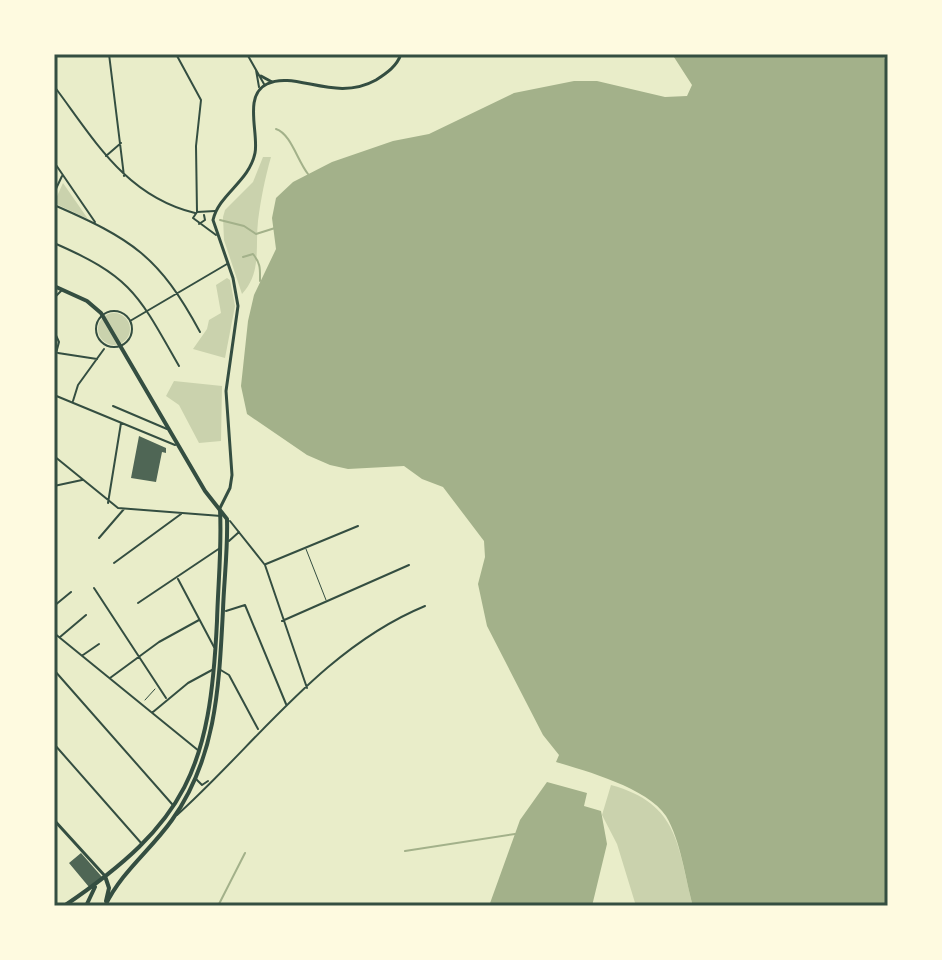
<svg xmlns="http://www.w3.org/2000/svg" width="942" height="960" viewBox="0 0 942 960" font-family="'Public Sans',sans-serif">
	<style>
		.green { fill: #cad2ad }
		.water { fill: #a3b18a }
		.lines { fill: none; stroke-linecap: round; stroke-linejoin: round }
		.stream { stroke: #a3b18a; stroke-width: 2 }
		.building { fill: #4f6655 }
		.path { stroke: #344e41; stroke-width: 1 }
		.service { stroke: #344e41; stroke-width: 1 }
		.minor { stroke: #344e41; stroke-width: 2 }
		.tertiary { stroke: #344e41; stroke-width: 3 }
		.primary { stroke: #344e41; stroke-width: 4 }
		.neatline { fill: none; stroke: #344e41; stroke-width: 3 }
	</style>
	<rect width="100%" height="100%" fill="#e9edc9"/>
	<path class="green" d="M263 157H271C265 178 261 198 258 221 255 247 262 272 242 294L224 240 223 217 225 210 253 182Z
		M63 183 88 219 54 203Z
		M227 278 230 280 235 306 225 358 193 349 207 329 209 320 221 313 216 285Z
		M98 329a16 16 0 1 1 32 0a16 16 0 1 1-32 0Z
		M174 381 222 386 221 441 199 443 179 405 166 396Z
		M611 785C680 804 677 846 693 906H636L617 844 602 815Z"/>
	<path class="water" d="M672 54H881L888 63V906H693C685 878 681 841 666 816 648 788 586 771 556 762L559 755 543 735 487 626 478 584 485 557 484 541 443 487 422 479 404 466 348 469 330 465 307 455 247 414 241 386 248 321 254 295 276 249 272 218 276 198 293 182 332 162 393 141 429 134 514 93 574 81H597L665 97 687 96 692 85Z
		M547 782 587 793 584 806 601 811 607 844 592 906H489L520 820Z"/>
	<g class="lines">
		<path class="stream" d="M276 129C291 134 297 160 308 174
			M220 220 244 226 256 234 275 228
			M243 257 253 254C261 264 260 269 260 281
			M405 851 515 834
			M218 906 245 853"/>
	</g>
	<path class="building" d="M139 436 166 448V453L162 452 156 482 131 478Z
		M81 853 102 877 89 887 69 863Z"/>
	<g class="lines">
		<path class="path" d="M145 700 155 689"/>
		<path class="service" d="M306 549 326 600"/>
		<path class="minor" d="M109 54 124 176
			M127 54H144
			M176 54 201 100 196 146 197 212
			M247 54 264 84
			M256 70 259 87
			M54 86C94 139 125 196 195 213
			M106 156 121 143
			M54 162 95 222
			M54 193 62 176
			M54 205C132 239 159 256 200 332
			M215 211 197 212 193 218 216 235
			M199 224 205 220 204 215
			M54 243C132 277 138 294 179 366
			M54 298 62 290
			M96 329a18 18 0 1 1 36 0a18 18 0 1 1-36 0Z
			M130 321 227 264
			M54 331 59 342 54 361
			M58 353 97 359
			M54 395 175 445
			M73 401 78 385 104 349
			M113 406 167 429
			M54 456 118 508 221 516
			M54 486 82 480
			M108 503 121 423
			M230 521 265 565 307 688
			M99 538 124 509
			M229 541 239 532
			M114 563 181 514
			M266 564 358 526
			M178 579 214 647
			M94 588 166 698
			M138 603 220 548
			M54 606 71 592
			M226 611 245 605 286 704
			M282 621 409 565
			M54 633 199 751
			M60 637 86 615
			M83 655 99 644
			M219 669 229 675 258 729
			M54 670 172 804
			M110 678 159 642 199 620
			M153 712 188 683 212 670
			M54 714 56 712
			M54 744 142 844
			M196 779 202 785 208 781
			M177 815C256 744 323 648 425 606"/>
		<path class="tertiary" d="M261 76 272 82
			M220 508 230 488 232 475 226 391 238 306 233 278 213 220C219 194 249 182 255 153 259 134 243 95 267 84 295 70 335 103 376 80 387 73 397 66 401 54
			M54 820 105 876"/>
		<path class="primary" d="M54 286 87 301 101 313 205 491 227 519C228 549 224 580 223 610 219 684 217 757 172 820 150 851 122 871 105 906
			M105 876 109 888 106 901
			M64 906C188 822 210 768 217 621 218 584 222 547 220 510
			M86 906 95 887"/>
	</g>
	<rect width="942" height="960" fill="none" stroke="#fefae0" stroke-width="112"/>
	<rect x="56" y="56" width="830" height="848" class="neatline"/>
</svg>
